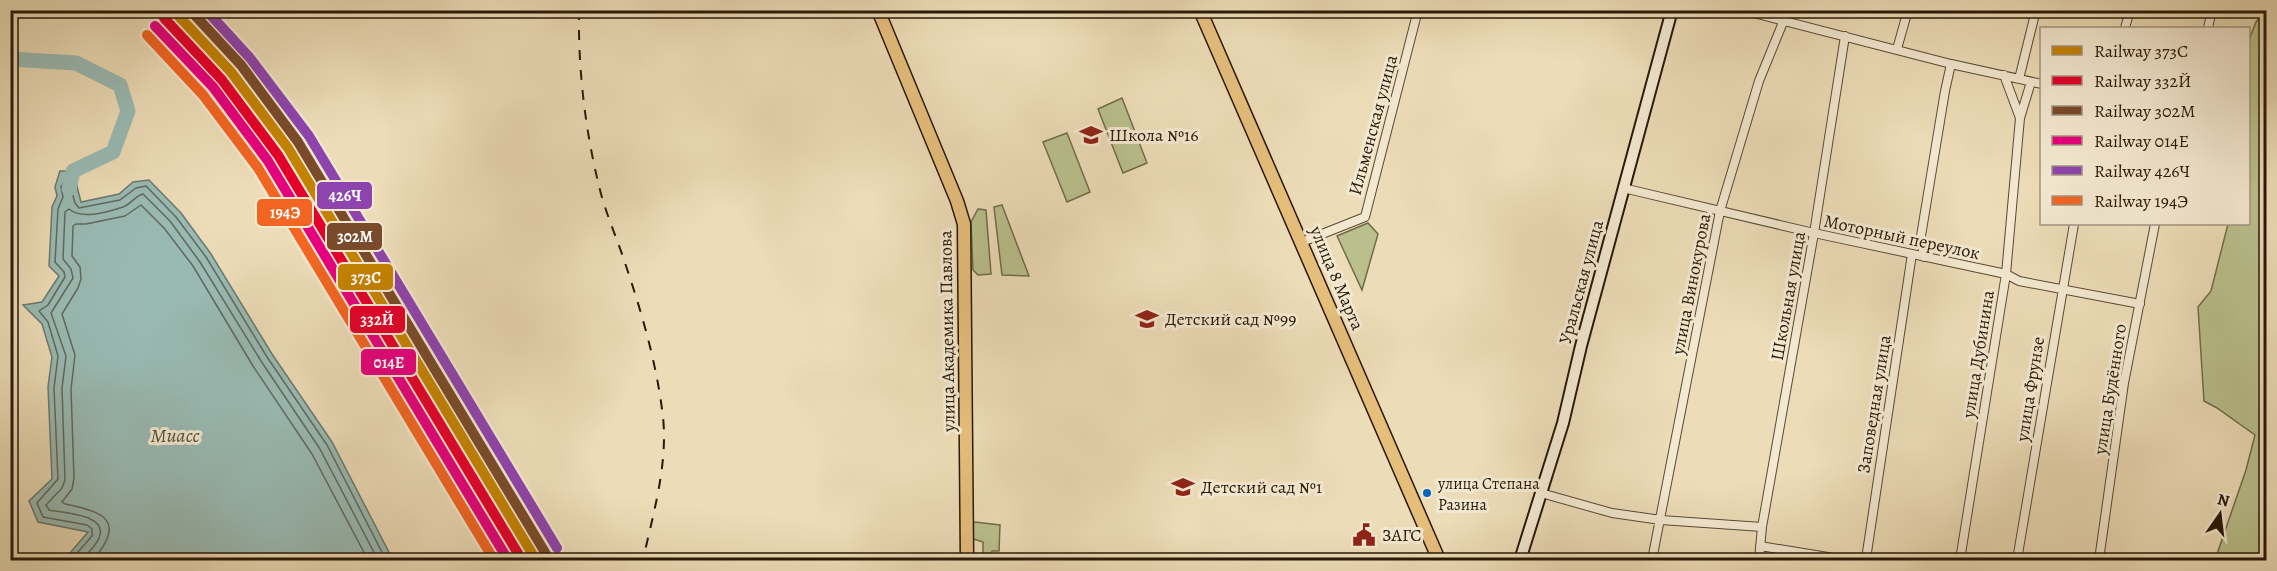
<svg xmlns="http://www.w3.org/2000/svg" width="2277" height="571" viewBox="0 0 2277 571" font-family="Alegreya,serif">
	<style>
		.green { fill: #b9c08d; stroke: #706c4a; stroke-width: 1.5 }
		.water { fill: #99bab3; stroke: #6c796f; stroke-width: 1.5 }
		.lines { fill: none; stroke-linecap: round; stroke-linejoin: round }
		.shore { stroke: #60695e; stroke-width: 1.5 }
		.river { stroke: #99bab3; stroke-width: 15 }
		.street-casing { stroke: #594934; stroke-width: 10 }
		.secondary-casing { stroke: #281808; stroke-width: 14 }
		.primary-casing { stroke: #281808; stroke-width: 15 }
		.street { stroke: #f3e8d0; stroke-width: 8 }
		.secondary { stroke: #f3e8d0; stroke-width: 10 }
		.primary { stroke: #e6be7c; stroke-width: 12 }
		.rail { stroke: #281808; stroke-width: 2; stroke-dasharray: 10 10; stroke-linecap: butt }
		.rail-1-casing { stroke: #f3e8d0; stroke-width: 15 }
		.rail-2-casing { stroke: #f3e8d0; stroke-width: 15 }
		.rail-3-casing { stroke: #f3e8d0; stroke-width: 15 }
		.rail-4-casing { stroke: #f3e8d0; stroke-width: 15 }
		.rail-5-casing { stroke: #f3e8d0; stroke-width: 15 }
		.rail-6-casing { stroke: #f3e8d0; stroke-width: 15 }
		.rail-1 { stroke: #c38202; stroke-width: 10 }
		.rail-2 { stroke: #e4002b; stroke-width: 10 }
		.rail-3 { stroke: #7a4b2a; stroke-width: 10 }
		.rail-4 { stroke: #e5007d; stroke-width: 10 }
		.rail-5 { stroke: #8e44ad; stroke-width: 10 }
		.rail-6 { stroke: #f26522; stroke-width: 10 }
		.bus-dot { fill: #0065bd; stroke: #f3e8d0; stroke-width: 2 }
		.labels { text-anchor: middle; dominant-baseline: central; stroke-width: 6; stroke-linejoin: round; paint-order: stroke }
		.bus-label { font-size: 16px; fill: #281808; stroke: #f3e8d0; text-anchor: start }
		.street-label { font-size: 18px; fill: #281808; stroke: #f3e8d0 }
		.poi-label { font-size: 18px; fill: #281808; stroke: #f3e8d0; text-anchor: start }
		.water-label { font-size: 20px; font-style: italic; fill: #505144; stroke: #f3e8d0 }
		.line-badge { stroke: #f3e8d0; stroke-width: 2 }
		.badge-label { font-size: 16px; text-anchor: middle; font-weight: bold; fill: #fff }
	</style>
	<rect width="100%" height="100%" fill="#ecdcb7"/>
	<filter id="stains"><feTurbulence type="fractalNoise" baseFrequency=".00333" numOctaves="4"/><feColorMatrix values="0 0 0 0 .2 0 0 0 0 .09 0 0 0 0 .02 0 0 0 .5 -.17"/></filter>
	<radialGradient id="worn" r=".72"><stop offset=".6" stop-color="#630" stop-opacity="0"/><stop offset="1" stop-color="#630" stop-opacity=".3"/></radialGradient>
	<path class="green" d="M2266 10V560H2215L2246 470 2255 435 2217 408 2204 401 2198 307 2211 291 2228 224H2248L2249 40 2256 22Z
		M1122 98 1147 163 1123 173 1098 109Z
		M1067 133 1090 192 1067 202 1043 142Z
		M1002 205 1029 276 1002 275 994 207Z
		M978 209 986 210 991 274 978 275 973 270 971 222Z
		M1368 223 1378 234 1362 290 1337 236Z
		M975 522 1000 525 999 551H992L991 560H983V542L970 538V526Z"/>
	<path class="water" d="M60 171H73L81 202 119 194 133 182 149 180 181 213 211 254 272 354 332 442 393 560H64L88 532 38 522 29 501 52 479 48 387 52 357 42 324 23 305 42 302 59 276 49 266 52 207 57 196 55 187Z"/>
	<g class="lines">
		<path class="shore" d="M71 560 92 536V529L87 525 43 517 37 503 58 479 54 388 58 356 48 322 39 311 48 305 65 277 64 272 55 262 58 209 63 197 61 187 66 179 69 181 75 203 79 208 120 200 136 188 146 186 176 217 206 257 267 357 327 445 386 560
			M81 560C87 554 96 546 99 538 109 514 63 513 49 510L46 505 62 488 65 480 62 388 66 356 51 313 73 278 71 269 63 259 65 212 69 209C82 220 108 212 123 207 131 204 135 196 143 194L170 221 200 262 261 361 320 449 378 560
			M93 560C126 521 105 512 65 504L62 502 72 489 74 478 71 389 75 355 62 314 78 288 81 279 80 267 72 256 73 226 76 224H86L125 216 141 205 164 228 193 266 253 366 312 454 368 560"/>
		<path class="river" d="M10 59 76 63 120 85 128 111 113 152 73 171 69 189"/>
		<g class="street-casing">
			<path id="street" d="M1742 10 1951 64 2042 84
				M2125 28 2130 10
				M2208 28 2212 10
				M1897 49 1908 10
				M2004 75 2020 118
				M2019 79 2036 10
				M1623 188 1814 233 2006 274 2019 281 2140 304
				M1302 242 1365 217 1418 10
				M1924 257 1921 236 1945 91 1951 64
				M1541 493 1612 513 1661 520 1762 527
				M1760 546 1840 559H1866
				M1866 559 1912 254
				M1652 560 1720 211 1759 81 1788 10
				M1759 560 1762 527 1814 233 1845 36
				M1960 560 2006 274 2020 118 2031 82
				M2017 560 2074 224
				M2096 560H2099L2124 383 2155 224"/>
		</g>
		<g class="secondary-casing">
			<path id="secondary" d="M1520 560 1563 423 1581 346 1672 10"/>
		</g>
		<g class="primary-casing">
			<path id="primary" d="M878 10 957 201 964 224 967 560
				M1200 10 1439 560"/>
		</g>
		<use href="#street" class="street"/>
		<use href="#secondary" class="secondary"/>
		<use href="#primary" class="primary"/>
		<path class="rail" d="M579 10C578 69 585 129 599 186 605 212 617 238 625 263 642 313 657 365 663 417 668 465 653 514 643 560"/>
		<g class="rail-1-casing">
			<path id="rail-1" d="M173 10 231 72 288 148 536 560"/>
		</g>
		<g class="rail-2-casing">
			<path id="rail-2" d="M164 18 222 80 278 155 522 560"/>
		</g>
		<g class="rail-3-casing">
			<path id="rail-3" d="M190 10 241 65 298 142 546 554"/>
		</g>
		<g class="rail-4-casing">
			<path id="rail-4" d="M155 26 213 87 268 161 508 560"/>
		</g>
		<g class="rail-5-casing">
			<path id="rail-5" d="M206 10 250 58 309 136 557 548"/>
		</g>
		<g class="rail-6-casing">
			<path id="rail-6" d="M147 35 203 95 258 168 494 560"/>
		</g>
		<use href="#rail-1" class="rail-1"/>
		<use href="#rail-2" class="rail-2"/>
		<use href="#rail-3" class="rail-3"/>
		<use href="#rail-4" class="rail-4"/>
		<use href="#rail-5" class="rail-5"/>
		<use href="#rail-6" class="rail-6"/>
	</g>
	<defs>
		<g id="school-bare" transform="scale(1.8)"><path d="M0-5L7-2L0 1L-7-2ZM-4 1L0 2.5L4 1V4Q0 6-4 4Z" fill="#8f2418" stroke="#f3e8d0" stroke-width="2.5" paint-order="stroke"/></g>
		<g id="civic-bare" transform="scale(1.8)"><path d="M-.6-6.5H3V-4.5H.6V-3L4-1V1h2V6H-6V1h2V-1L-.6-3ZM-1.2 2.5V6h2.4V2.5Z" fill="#8f2418" stroke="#f3e8d0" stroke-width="2.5" paint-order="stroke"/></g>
	</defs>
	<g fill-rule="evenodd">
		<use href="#school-bare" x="1091" y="135"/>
		<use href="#school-bare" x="1147" y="319"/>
		<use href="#school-bare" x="1183" y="487"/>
		<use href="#civic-bare" x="1364" y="535"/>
	</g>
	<circle class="bus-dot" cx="1427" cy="493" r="5"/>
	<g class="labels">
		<g class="bus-label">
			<text x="1438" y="484">улица Степана<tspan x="1438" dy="21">Разина</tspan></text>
		</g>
		<g class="street-label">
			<text transform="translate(1373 125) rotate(-75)">Ильменская улица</text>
			<text transform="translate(1902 237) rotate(12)">Моторный переулок</text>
			<text transform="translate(1337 278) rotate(67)">улица 8 Марта</text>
			<text transform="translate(1581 282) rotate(-75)">Уральская улица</text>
			<text transform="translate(1691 284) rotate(-79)">улица Винокурова</text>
			<text transform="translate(1788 296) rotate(-80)">Школьная улица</text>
			<text transform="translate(947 331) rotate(-91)">улица Академика Павлова</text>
			<text transform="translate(1978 354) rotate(-81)">улица Дубинина</text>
			<text transform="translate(2030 389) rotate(-81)">улица Фрунзе</text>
			<text transform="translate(2110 389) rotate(-81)">улица Будённого</text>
			<text transform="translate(1874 404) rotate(-81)">Заповедная улица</text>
		</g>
		<g class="poi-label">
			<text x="1109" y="135">Школа №16</text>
			<text x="1165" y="319">Детский сад №99</text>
			<text x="1201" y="487">Детский сад №1</text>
			<text x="1382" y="535">ЗАГС</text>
		</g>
		<g class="water-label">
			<text x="175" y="435">Миасс</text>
		</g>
	</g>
	<g class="line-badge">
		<rect x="316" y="181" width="57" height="29" rx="6" fill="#8e44ad"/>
		<rect x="256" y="198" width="57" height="29" rx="6" fill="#f26522"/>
		<rect x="326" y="222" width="57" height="29" rx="6" fill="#7a4b2a"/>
		<rect x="337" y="263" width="57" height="28" rx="6" fill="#c38202"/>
		<rect x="349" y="305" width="57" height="29" rx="6" fill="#e4002b"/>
		<rect x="360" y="348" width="57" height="28" rx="6" fill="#e5007d"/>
	</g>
	<g class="badge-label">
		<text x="345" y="201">426Ч</text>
		<text x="285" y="218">194Э</text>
		<text x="355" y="242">302М</text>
		<text x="366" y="283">373C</text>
		<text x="377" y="325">332Й</text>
		<text x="389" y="368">014Е</text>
	</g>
	<rect width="2277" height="571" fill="none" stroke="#ecdcb7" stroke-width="36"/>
	<rect x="12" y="12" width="2253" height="547" fill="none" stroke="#281808" stroke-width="3"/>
	<rect x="18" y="18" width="2241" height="535" fill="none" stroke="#281808" stroke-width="1.5"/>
	<rect x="2040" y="27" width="210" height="198" fill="#f3e8d0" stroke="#a29580" stroke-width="1.5"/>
	<rect x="2052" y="46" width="30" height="9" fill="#c38202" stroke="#a29580" stroke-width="1.5"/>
	<text x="2094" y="57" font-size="18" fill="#281808">Railway 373C</text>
	<rect x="2052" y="76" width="30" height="9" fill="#e4002b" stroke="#a29580" stroke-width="1.5"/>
	<text x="2094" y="87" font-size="18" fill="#281808">Railway 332Й</text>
	<rect x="2052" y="106" width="30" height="9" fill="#7a4b2a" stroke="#a29580" stroke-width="1.5"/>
	<text x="2094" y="117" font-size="18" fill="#281808">Railway 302М</text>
	<rect x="2052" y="136" width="30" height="9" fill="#e5007d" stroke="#a29580" stroke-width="1.5"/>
	<text x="2094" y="147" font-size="18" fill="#281808">Railway 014Е</text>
	<rect x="2052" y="166" width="30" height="9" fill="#8e44ad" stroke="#a29580" stroke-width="1.5"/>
	<text x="2094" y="177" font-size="18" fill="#281808">Railway 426Ч</text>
	<rect x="2052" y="196" width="30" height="9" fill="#f26522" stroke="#a29580" stroke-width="1.5"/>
	<text x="2094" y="207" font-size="18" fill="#281808">Railway 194Э</text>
	<g transform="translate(2220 514) rotate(14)" stroke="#f3e8d0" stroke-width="4.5" paint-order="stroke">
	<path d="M0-4.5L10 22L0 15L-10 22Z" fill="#281808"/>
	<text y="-9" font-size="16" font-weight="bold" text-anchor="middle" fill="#281808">N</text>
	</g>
	<rect width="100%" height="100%" filter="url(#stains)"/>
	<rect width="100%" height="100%" fill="url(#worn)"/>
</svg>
